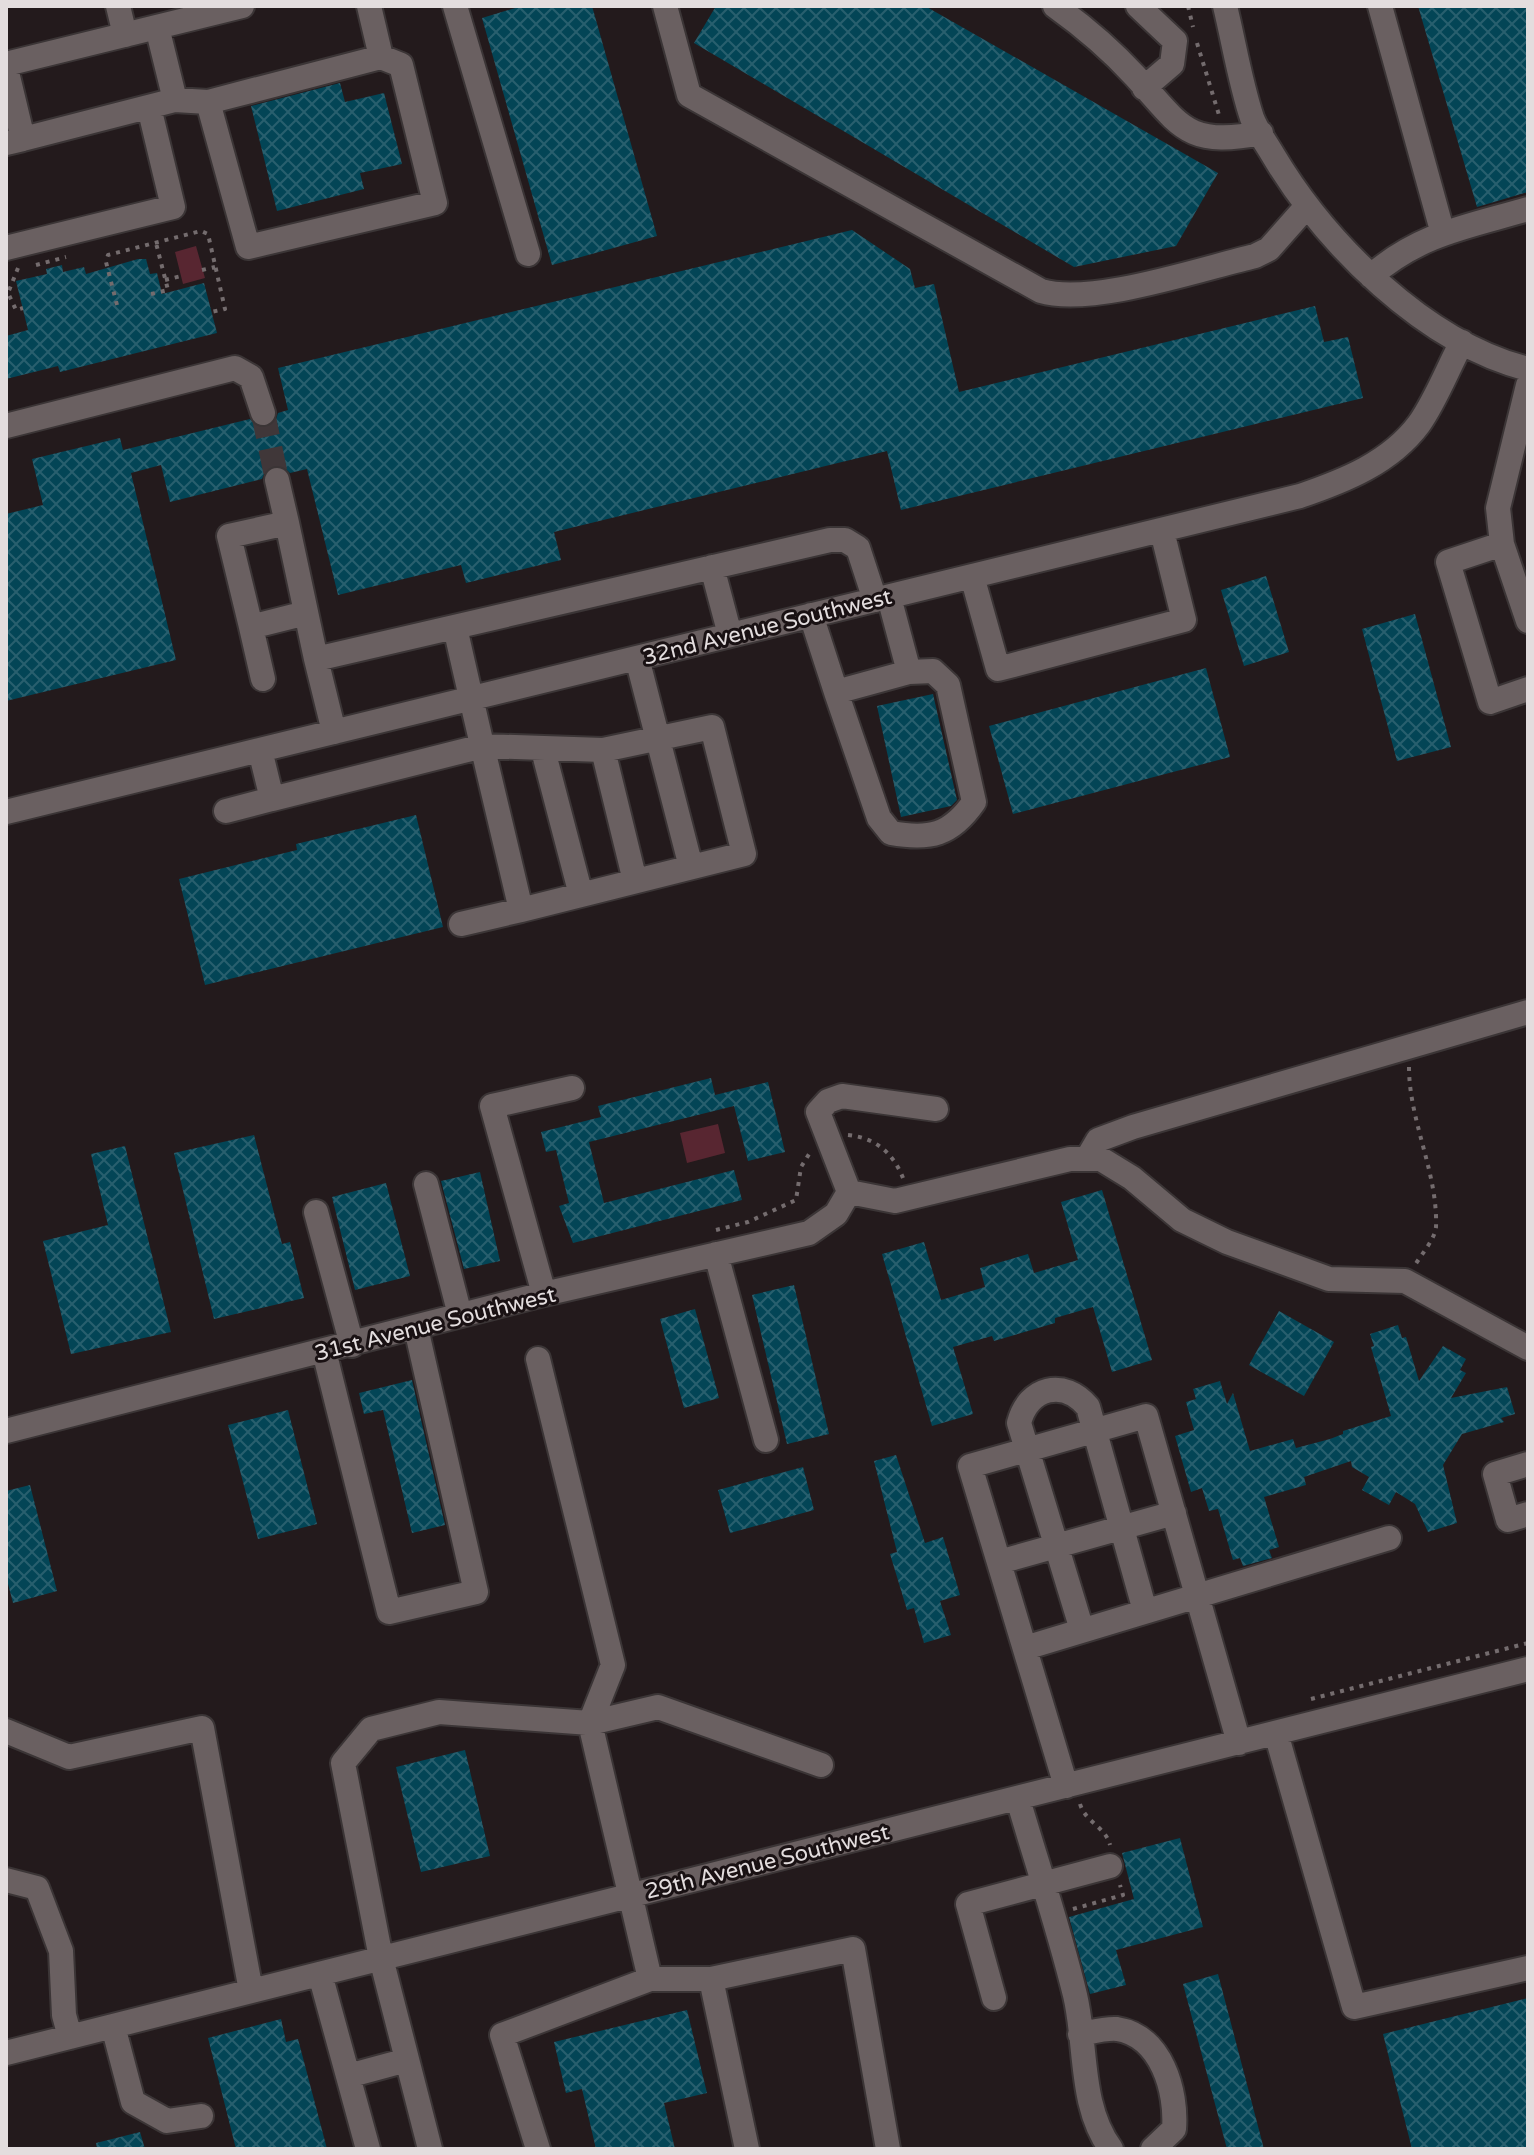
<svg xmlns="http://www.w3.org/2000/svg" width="1534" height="2155" font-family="'Varela Round',sans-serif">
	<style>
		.park { fill: #582631 }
		.building { fill: url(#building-cross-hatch) }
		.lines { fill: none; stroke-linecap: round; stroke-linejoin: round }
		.minor-tunnel { stroke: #403739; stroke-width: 24; stroke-dasharray: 24 12; stroke-linecap: butt }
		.minor-casing { stroke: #3b3536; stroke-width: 28 }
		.path { stroke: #746c6e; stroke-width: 4; stroke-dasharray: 4 6; stroke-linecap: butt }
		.minor { stroke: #6a6061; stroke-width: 24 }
		.labels { text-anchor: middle; stroke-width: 6; stroke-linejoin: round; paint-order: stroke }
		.street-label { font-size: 22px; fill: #e3ddde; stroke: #191113 }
	</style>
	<defs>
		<pattern id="building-cross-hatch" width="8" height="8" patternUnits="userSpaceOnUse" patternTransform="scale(2)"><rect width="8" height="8" fill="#034556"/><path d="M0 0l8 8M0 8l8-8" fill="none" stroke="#285f6e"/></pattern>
	</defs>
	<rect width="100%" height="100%" fill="#231a1c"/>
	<path class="park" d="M196,246L205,278L183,284L175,252Z
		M718,1124L725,1153L687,1163L680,1133Z"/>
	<path class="building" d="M522,6H592L657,236L552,265L482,18Z
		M716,6H925L1218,173L1176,246L1074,267L694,43Z
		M1418,6H1528V192L1477,207Z
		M340,83L345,102L384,93L402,164L360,173L364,189L277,211L251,106Z
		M852,230L910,269L915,288L934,284L959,392L1315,306L1324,342L1348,337L1363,398L901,510L887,451L554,532L561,560L466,583L461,565L338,595L307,469L290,473L282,466H273L266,470L262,479L170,502L161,465L131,473L176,660L6,701V514L43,505L32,459L120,438L123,450L250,419L259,427H267L275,422L278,413L288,410L278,368Z
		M138,259H146L150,274L157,273L162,294L204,283L217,333L60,372L58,366L6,379V336L28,330L16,281L47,274L46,269L62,265L63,272L84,267L86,274Z
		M1266,576L1289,652L1244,666L1221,590Z
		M1415,614L1451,747L1397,761L1362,629Z
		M1206,668L1230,757L1013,814L989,726Z
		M933,694L957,800L951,806L901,817L877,706Z
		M416,815L443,927L205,985L179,879L297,850L296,844Z
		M711,1078L715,1095L768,1082L785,1152L748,1161L734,1106L589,1142L604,1203L734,1170L742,1200L573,1243L559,1206L569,1203L556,1150L546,1152L541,1132L601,1117L598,1106Z
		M254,1135L282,1244L290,1242L304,1298L214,1319L174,1153Z
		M125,1146L171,1332L71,1354L43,1241L108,1225L91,1154Z
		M480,1172L500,1261L464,1269L441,1181Z
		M386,1183L410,1276L355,1290L332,1197Z
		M1102,1190L1152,1360L1112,1372L1093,1307L1055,1318V1323L994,1341L992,1336L953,1347L973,1414L932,1426L882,1254L924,1242L941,1300L985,1287L980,1268L1028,1254L1034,1273L1078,1260L1061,1202Z
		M794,1285L829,1434L787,1444L752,1295Z
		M695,1309L719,1398L684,1408L660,1319Z
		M1279,1311L1334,1342L1304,1396L1249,1365Z
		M1398,1325L1402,1338L1406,1337L1419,1381L1443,1346L1466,1359L1460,1370L1466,1373L1451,1398L1507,1387L1515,1414L1501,1418L1504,1422L1462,1434L1443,1465L1457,1523L1428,1532L1415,1504L1396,1492L1389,1505L1362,1490L1369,1477L1352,1467L1351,1461L1304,1477L1306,1485L1264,1497L1279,1547L1269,1550L1272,1558L1243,1566L1240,1558L1233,1560L1218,1509L1209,1511L1202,1488L1191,1492L1175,1436L1194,1430L1186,1402L1196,1399L1193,1389L1220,1381L1227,1404L1233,1393L1250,1451L1293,1439L1296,1448L1330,1439L1343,1434V1431L1391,1416L1371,1347L1374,1346L1370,1334Z
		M412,1380L445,1525L412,1533L383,1410L364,1414L359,1393Z
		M288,1410L317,1524L258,1539L228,1425Z
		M896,1455L925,1543L943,1537L960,1595L940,1601L951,1635L924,1643L914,1608L907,1610L890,1554L897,1552L874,1461Z
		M803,1467L814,1510L730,1533L718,1490Z
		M30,1485L57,1591L13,1603L6,1576V1491Z
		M465,1750L490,1856L421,1872L396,1767Z
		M1180,1838L1203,1927L1116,1950L1126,1985L1090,1994L1069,1917L1134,1899L1122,1853Z
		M1218,1974L1264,2149H1227L1183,1984Z
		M1528,1998V2149H1412L1383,2034Z
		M687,2010L707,2093L664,2103L675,2149H596L582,2089L566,2093L554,2042Z
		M281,2019L286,2042L298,2039L327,2149H236L208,2038Z
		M140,2132L145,2149H97L96,2143Z"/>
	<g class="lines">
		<path class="minor-tunnel" d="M263,413L277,480"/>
		<g class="minor-casing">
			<path id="minor" d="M118,6L125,35
				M369,6L381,57
				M455,6L528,254
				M665,6L689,95L1041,291C1092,306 1200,269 1255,256L1269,249L1307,206
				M1055,6C1083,26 1111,50 1135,76C1180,125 1186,148 1261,133
				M1138,6L1175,41L1172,64L1144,88
				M1225,6C1234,43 1240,82 1252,118C1257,131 1266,143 1273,155C1326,244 1425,343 1528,369
				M1380,6L1443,234
				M157,27L175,100
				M6,64L242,6
				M6,68L23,139L6,143
				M23,139L175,100L208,102L248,247L435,203L401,65L381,57L208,102
				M6,248L173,207L149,107
				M1371,276C1421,233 1467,227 1528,209
				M1528,385L1498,508L1502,544L1528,621
				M6,426L235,368L251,377L263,413
				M277,480L287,523
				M1502,544L1448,562L1490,702L1528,689
				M712,567L730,635
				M972,576L998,669L1184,620L1162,531
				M306,613L251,627L229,536L287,523L316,659
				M811,615L836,692L909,672L889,597
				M251,627L263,679
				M637,658L691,867
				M836,692L879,818L891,833C930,840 951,835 974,802L948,685L933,671L909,672
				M334,732L316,659L830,540H845L858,548L875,600
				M260,750L272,799L483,746L603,750L712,727L744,854L521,910C499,816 476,722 455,627
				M543,750L581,895
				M603,750L635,881
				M226,811L272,799
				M6,812L1300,496C1344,481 1390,463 1419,424C1436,400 1448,368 1462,342
				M461,924L521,910
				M1088,1157L1098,1140L1133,1127L1528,1012
				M426,1184L460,1315
				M849,1192L895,1201L1070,1159H1101L1132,1178L1182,1220L1227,1242L1329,1279L1405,1281L1528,1348
				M849,1192L818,1112L828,1101L842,1096L936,1109
				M316,1212L352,1345
				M716,1254L766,1440
				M544,1294L492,1106L572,1088
				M324,1351L389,1612L476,1592L416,1328
				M538,1359L613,1665L590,1723L650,1979
				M6,1431L544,1294L809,1233L836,1214L849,1192
				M1528,1464L1495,1474L1508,1520L1528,1514
				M999,1562L1174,1513
				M1082,1630L1019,1423C1028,1387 1064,1378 1088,1407L1145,1611
				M1025,1648L1389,1538
				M6,1731L69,1757L202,1728L251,1991
				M1276,1733L1354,2007L1528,1968
				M1066,1786L970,1466L1146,1416L1239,1743
				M1018,1799C1037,1864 1059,1929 1075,1995C1087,2045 1079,2106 1111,2149
				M6,1880L37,1888L61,1951L64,2015L70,2037
				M320,1974L368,2149
				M711,1979L853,1949L888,2149
				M994,1998L968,1904L1110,1866
				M113,2026L133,2102L167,2121L201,2116
				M1080,2034C1091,2032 1106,2028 1117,2029C1162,2036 1177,2092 1174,2129L1153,2149
				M6,2053L1528,1669
				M348,2076L407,2060
				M430,2149L381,1958L343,1763L371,1729L439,1712L590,1723L658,1707L821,1765
				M538,2149L502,2035L650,1979H711L747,2149"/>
		</g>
		<path class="path" d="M1188,6L1193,27
			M1197,43L1219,115
			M36,265L66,257
			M18,268L8,293L16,310L23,308
			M202,270L215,267
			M165,280L181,276
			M151,294L168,290L156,243
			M117,305L106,262L108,255L201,231L208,234L225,309L211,312
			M1409,1067C1409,1121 1438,1173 1436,1227C1435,1239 1421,1255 1415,1265
			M848,1135C876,1138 893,1153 903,1178
			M716,1230L748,1222L796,1200L801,1167L811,1151
			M1311,1699L1528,1643
			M1080,1804C1086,1823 1105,1826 1110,1845
			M1073,1909L1123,1895L1120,1885"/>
		<use href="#minor" class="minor"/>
	</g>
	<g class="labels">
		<g class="street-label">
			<text transform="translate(767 626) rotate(-14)" y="8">32nd Avenue Southwest</text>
			<text transform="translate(435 1323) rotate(-14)" y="8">31st Avenue Southwest</text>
			<text transform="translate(767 1861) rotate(-14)" y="8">29th Avenue Southwest</text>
		</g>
	</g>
	<rect width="1534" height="2155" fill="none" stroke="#e3ddde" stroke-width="16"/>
</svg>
